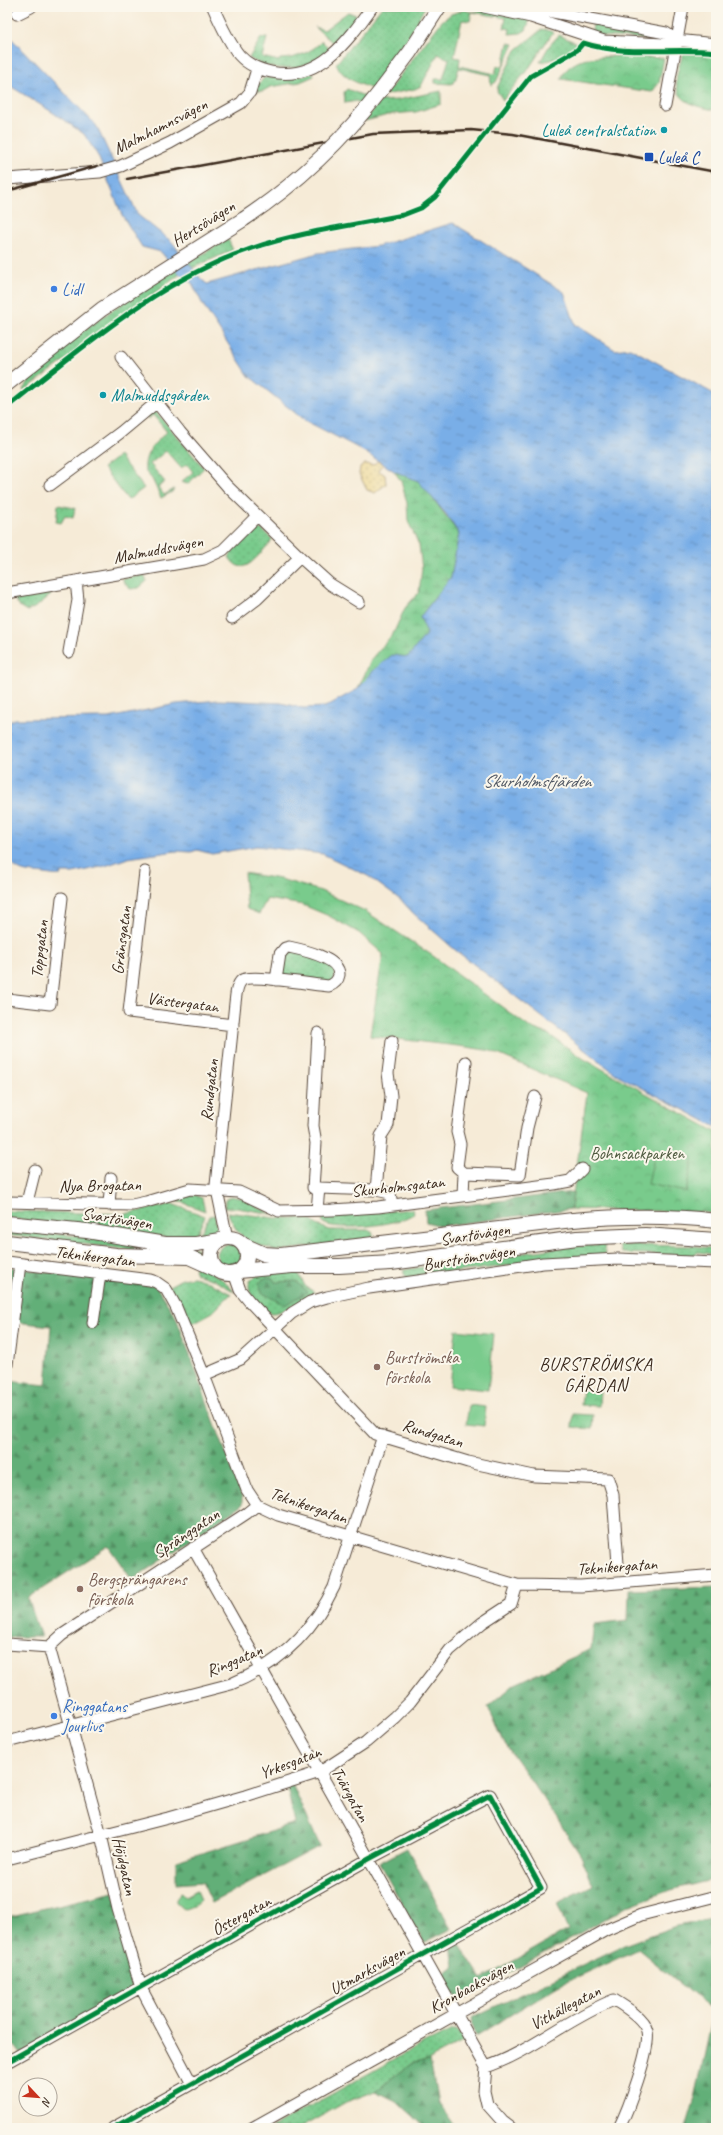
<svg xmlns="http://www.w3.org/2000/svg" width="723" height="2135" font-family="Caveat,sans-serif">
	<style>
		.grass { fill: url(#grass-dots); stroke: #5a7a55 }
		.forest { fill: url(#forest-firs); stroke: #4e6c4b }
		.wetland { fill: url(#wetland-marsh); stroke: #5a7a55 }
		.sand { fill: url(#sand-dots); stroke: #94825e }
		.park { fill: url(#park-crowns); stroke: #5a7a55 }
		.pitch { fill: #79cb8c; stroke: #5a7a55 }
		.water { fill: url(#water-ripples); stroke: #5a6c82 }
		.lines { fill: none; stroke-linecap: round; stroke-linejoin: round }
		.minor-casing { stroke: #57473a; stroke-width: 13 }
		.major-casing { stroke: #57473a; stroke-width: 16 }
		.minor { stroke: #fff; stroke-width: 11 }
		.major { stroke: #fff; stroke-width: 14 }
		.rail { stroke: #3b2a1e; stroke-width: 2.5 }
		.major-bridge-casing { stroke: #57473a; stroke-width: 16; stroke-linecap: butt }
		.major-bridge { stroke: #fff; stroke-width: 14 }
		.cycleway-casing { stroke: #fbf7ec; stroke-width: 8 }
		.cycleway { stroke: #00873e; stroke-width: 5 }
		.culture-dot { fill: #0f9aa8; stroke: #fbf7ec; stroke-width: 1.5 }
		.transit-dot { fill: #1a4fb4; stroke: #fbf7ec; stroke-width: 1.5 }
		.shop-dot { fill: #3f7fe0; stroke: #fbf7ec; stroke-width: 1.5 }
		.education-dot { fill: #8d6e63; stroke: #fbf7ec; stroke-width: 1.5 }
		.labels { text-anchor: middle; stroke-width: 4; stroke-linejoin: round; paint-order: stroke }
		.street-label { font-size: 17px; fill: #3b2a1e; stroke: #fbf7ec }
		.culture-label { font-size: 17px; fill: #0d838f; stroke: #fbf7ec; text-anchor: end }
		.transit-label { font-size: 17px; fill: #164399; stroke: #fbf7ec; text-anchor: start }
		.shop-label { font-size: 17px; fill: #366cbe; stroke: #fbf7ec; text-anchor: start }
		.park-label { font-size: 17px; fill: #4e5a3f; stroke: #fbf7ec }
		.education-label { font-size: 17px; fill: #785e54; stroke: #fbf7ec; text-anchor: start }
		.water-label { font-size: 18px; font-style: italic; fill: #515864; stroke: #fbf7ec }
		.neighbourhood-label { font-size: 18px; letter-spacing: 1px; fill: #3b2a1e; stroke: #fbf7ec }
	</style>
	<defs>
		<pattern id="grass-dots" width="8" height="8" patternUnits="userSpaceOnUse"><rect width="8" height="8" fill="#79cb8c"/><path d="M2 2h.1M6 6h.1" fill="none" stroke="#6aae78" stroke-width="1.8" stroke-linecap="round"/></pattern>
		<pattern id="forest-firs" width="22" height="20" patternUnits="userSpaceOnUse"><rect width="22" height="20" fill="#62af78"/><path d="M5 1l3.5 6h-7zM16 11l3.5 6h-7z" fill="#528f62"/></pattern>
		<pattern id="wetland-marsh" width="20" height="14" patternUnits="userSpaceOnUse"><rect width="20" height="14" fill="#79cb8c"/><path d="M1 5h8M5 5V1M11 12h8M15 12V8" fill="none" stroke="#6aae78"/></pattern>
		<pattern id="sand-dots" width="8" height="8" patternUnits="userSpaceOnUse"><rect width="8" height="8" fill="#eeda9e"/><path d="M2 2h.1M6 6h.1" fill="none" stroke="#cdbb88" stroke-width="1.8" stroke-linecap="round"/></pattern>
		<pattern id="park-crowns" width="20" height="18" patternUnits="userSpaceOnUse"><rect width="20" height="18" fill="#79cb8c"/><path d="M2 6a3 3 0 1 1 6 0M12 15a3 3 0 1 1 6 0" fill="none" stroke="#6aae78"/></pattern>
		<pattern id="water-ripples" width="26" height="14" patternUnits="userSpaceOnUse"><rect width="26" height="14" fill="#79aee7"/><path d="M2 4q2-2 4 0t4 0M15 11q2-2 4 0t4 0" fill="none" stroke="#648ebb"/></pattern>
	</defs>
	<rect width="100%" height="100%" fill="#fbf7ec"/>
	<filter id="ink" filterUnits="userSpaceOnUse"><feTurbulence type="fractalNoise" baseFrequency=".025" numOctaves="2"/><feDisplacementMap in="SourceGraphic" scale="8" xChannelSelector="R" yChannelSelector="G"/><feConvolveMatrix kernelMatrix="1 2 1 2 8 2 1 2 1" color-interpolation-filters="sRGB"/></filter>
	<filter id="wash" filterUnits="userSpaceOnUse"><feTurbulence type="fractalNoise" baseFrequency=".012" numOctaves="4" result="noise"/><feDisplacementMap in="SourceGraphic" scale="16" xChannelSelector="R" yChannelSelector="G"/><feGaussianBlur stdDeviation="0.9" result="paint"/><feColorMatrix in="noise" values="0 0 0 0 0 0 0 0 0 0 0 0 0 0 0 0 0 1.4 0 .05"/><feComposite in="paint" operator="in"/></filter>
	<g filter="url(#wash)">
		<rect width="100%" height="100%" fill="#f6ebd7"/>
		<path class="grass" d="M382,7H425L390,70L375,90C360,84 343,79 336,64Z
			M464,10L472,12L484,10L530,20L526,30L521,33L509,34L510,29L504,28L506,18L472,12L470,21L462,20L454,57L460,58L459,66L495,74L497,66H503L508,43L514,44L496,82L491,85L490,75L459,68L455,81L452,84L435,83V79H443L449,59L438,54L421,86L415,89L385,95L442,21L451,14Z
			M348,12L356,15L358,18L339,44L332,42L315,27L324,30Z
			M593,23L660,35L659,40L602,36L592,32Z
			M542,29L553,32L529,68L503,100L497,91L498,86L516,50Z
			M559,35L581,45C570,55 555,60 540,62L549,46Z
			M261,38H267L262,57L279,61L280,59C295,59 312,52 322,41L329,49C307,71 275,74 249,58Z
			M313,73L314,76L300,82L270,87L263,91H258L256,87L264,78L304,76Z
			M347,89L369,98L362,107L357,101L345,103L344,92Z
			M441,91V104L416,112L392,114L365,121L380,101L397,100Z
			M228,239L233,250L183,272L24,391L23,389L28,383V381C84,321 158,281 228,239Z
			M152,411L157,413L204,468L188,484L183,483L181,482L193,472L187,464L181,468L166,451L150,464L165,482L158,487L164,495L174,489L172,492L161,498L152,479L145,471C143,454 155,442 167,432L153,415L148,419V416Z
			M261,529L272,539L270,543C257,556 243,580 229,557C235,547 249,531 261,529Z
			M144,575L147,581L139,588L130,589L123,581V579Z
			M49,592L51,595L34,608L27,611L19,606L14,598Z
			M286,948L336,966L334,984L276,980Z
			M187,1195H195L202,1198L205,1211L176,1200Z
			M230,1196L241,1198L272,1214L237,1208H225V1200Z
			M172,1204L205,1216L197,1234L196,1241L7,1218V1211L125,1214Z
			M413,1209L414,1213C403,1225 337,1232 323,1223L322,1219L324,1217Z
			M227,1212L275,1218H308L317,1225L330,1230H369L373,1233V1238L277,1251L247,1241L237,1231Z
			M215,1215L217,1229L210,1236L201,1240L200,1234L209,1216Z
			M7,1229L197,1248V1255L159,1253L7,1235Z
			M217 1256a12 12 0 1 1 24 0a12 12 0 1 1-24 0Z
			M604,1244L605,1254L406,1278L403,1270L558,1248Z
			M619,1245L695,1246L716,1249V1255L699,1252L691,1256L622,1253Z
			M197,1265L221,1278L235,1292L214,1280L196,1274L194,1269Z
			M298,1272L305,1286L314,1292C305,1298 283,1313 273,1313C261,1313 240,1286 253,1278C265,1270 284,1272 298,1272Z
			M194,1277L209,1282L231,1294L213,1312L191,1324L169,1286L182,1279Z
			M452,2030H457L465,2041L430,2059L411,2064L376,2091L346,2102L300,2128H271L407,2052Z"/>
		<path class="forest" d="M573,1192L571,1209L442,1226L426,1222L425,1210Z
			M7,1267L156,1286L176,1317L242,1497V1505L132,1580L108,1546L28,1598L41,1637H7V1381L46,1385L51,1326L7,1321Z
			M266,1277L273,1278L275,1282L296,1281L308,1292L285,1305L262,1293L259,1283Z
			M716,1587V1879L670,1890L628,1906L465,1998C452,2001 447,1985 441,1976L454,1966L451,1946L458,1942L482,1979L568,1930L557,1903L593,1885L581,1856L546,1802L503,1741L488,1707L515,1684L591,1649L594,1624L628,1620L629,1590Z
			M291,1782L320,1846L212,1903L202,1882L176,1884V1861L295,1824L286,1784Z
			M407,1848L451,1929L424,1943L379,1863Z
			M114,1892L141,1987L20,2054L7,2037V1917Z
			M716,1918V2128H686L695,2098L714,2011L638,1949L558,1986L476,2036C472,2029 470,2025 473,2017L624,1945L673,1927Z
			M430,2059L438,2103L456,2128H426L398,2102L376,2091L411,2064Z"/>
		<path class="wetland" d="M394,471L418,481L426,489L459,534L451,577L420,617L428,633L408,657L358,689L372,658L393,634L405,608L419,592L422,569L419,545L408,521L407,503L401,481Z"/>
		<path class="sand" d="M378,461L383,464L378,470L385,475L386,484L375,493L367,490L359,474L360,468L365,464L373,465Z"/>
		<path class="park" d="M684,53L716,55V110C677,105 668,90 684,53Z
			M620,56L664,58L659,83L652,92L561,79C570,56 598,57 620,56Z
			M58,505L75,508L73,518L65,516L61,523L56,522Z
			M244,873L280,879L321,891L365,911L433,956L529,1027L548,1034L584,1059L716,1132V1214L702,1212L571,1209L587,1093L491,1051L467,1047L370,1036L383,954L359,933L329,916L303,905L267,899L259,914L247,909Z
			M583,1389L600,1391L599,1406L581,1405Z
			M573,1414L593,1415L592,1429L572,1427Z
			M197,1890L201,1900L193,1907L185,1910L176,1902V1899L181,1893L186,1896Z"/>
		<path class="pitch" d="M119,456L144,488L128,500L103,468Z
			M656,1149L693,1157L686,1192L648,1184Z
			M456,1330L494,1334L488,1390L450,1386Z
			M469,1405L486,1407L484,1426L466,1424Z"/>
		<path class="water" d="M7,34L96,125L138,215L172,242L201,279L207,284L318,253L378,246L453,223L564,292L575,324L615,350L630,348L716,395V1127L616,1074L454,949L412,912L402,901L368,876L323,854L257,846L212,854L197,850L191,852L176,851L128,858L105,866L73,873H61V875C54,876 51,875 45,874C26,872 20,874 7,859V723L15,719L109,718L176,704L219,700L281,703L303,708L325,707L358,689L374,670L392,655L408,657L427,633L420,617L451,577L459,534L446,514L418,481L394,471L360,449L304,420L249,376L203,305L192,283L179,274L161,252L142,247L122,215L98,156L84,134L52,112L7,84Z"/>
	</g>
	<g filter="url(#ink)">
		<g class="lines">
			<g class="minor-casing">
				<path id="minor" d="M213,7C220,23 228,41 239,55C248,65 258,69 271,72C319,82 348,41 372,7
					M484,7L531,17L604,41L664,44L676,40L716,44
					M526,7L666,33L676,40
					M17,14L31,7
					M665,106L683,7
					M7,179L100,172L121,166L170,143L241,103L250,92L257,69
					M121,357L180,432L227,486L300,557L257,599L232,618
					M50,485L121,432L157,402
					M300,557L330,584L359,602
					M7,593L204,559L223,550L257,516
					M69,652L78,600L76,581
					M145,872L129,1012L233,1025
					M7,999L50,1004L62,898
					M318,1033L313,1126L316,1143L313,1188H319
					M464,1173L520,1175L527,1128L535,1097
					M463,1195L464,1173L457,1167L460,1144L457,1132L466,1062
					M7,1202L132,1205L146,1202L190,1189L239,1192L279,1211L332,1210L378,1207L554,1184L570,1181L582,1169
					M27,1202L35,1170
					M109,1205L111,1178
					M392,1205L390,1193L376,1190L381,1136L388,1125L391,1096L388,1073L392,1041
					M317,1210L319,1188L376,1190
					M227,1238L216,1185L235,1003C236,996 236,985 242,980C251,974 315,985 329,986C334,984 338,981 339,975C340,958 303,950 289,947L285,948L280,954L276,980
					M7,1262L150,1280L156,1282L166,1289L176,1307L204,1375L247,1490L257,1505L278,1515L517,1585L581,1586L716,1575
					M234,1273L240,1290L249,1301L375,1434L468,1462L534,1476L608,1479L613,1495L618,1564
					M93,1323L100,1274
					M7,1365L20,1264
					M204,1375L241,1359L292,1313L310,1302L327,1297L369,1288L543,1263L618,1259L716,1263
					M193,1548L414,1939L486,2067L484,2091L487,2104L503,2122L511,2128
					M7,1644L49,1647L62,1635L247,1513L257,1505
					M49,1647L101,1835L118,1909L141,1988L192,2084
					M7,1742L231,1684C278,1665 312,1633 334,1587L383,1436
					M7,1859L168,1818L245,1796L320,1772L366,1742L395,1717L410,1702L450,1650L482,1623L511,1604L517,1585
					M7,2062L369,1859L490,1795L541,1888L113,2128
					M486,2067C531,2052 570,2017 614,2000C624,2006 644,2018 647,2031C651,2049 628,2110 619,2128
					M252,2128L606,1930L641,1915L716,1896"/>
			</g>
			<g class="major-casing">
				<path id="major" d="M382,89L410,52L439,7
					M7,384L102,309L244,219
					M7,1223L87,1231L165,1244H196L221,1240
					M211 1256a18 18 0 1 1 36 0a18 18 0 1 1-36 0Z
					M7,1242L116,1255L189,1257L218,1270
					M244,1245L264,1254L281,1255L573,1220C621,1216 668,1215 716,1221
					M239,1271L292,1266H339L391,1263L577,1238L645,1235L716,1240"/>
			</g>
			<use href="#minor" class="minor"/>
			<use href="#major" class="major"/>
			<path class="rail" d="M127,179L373,134L471,130L513,134L716,172
				M7,191L97,166"/>
			<g class="major-bridge-casing">
				<path id="major-bridge" d="M244,219C298,183 343,140 382,89"/>
			</g>
			<use href="#major-bridge" class="major-bridge"/>
			<g class="cycleway-casing">
				<path id="cycleway" d="M7,407C83,347 160,279 253,248C301,232 354,225 403,215L421,208L435,197L531,76L577,50L583,43C626,57 672,47 716,52
					M7,2062L369,1859L490,1795L541,1888L113,2128"/>
			</g>
			<use href="#cycleway" class="cycleway"/>
		</g>
	</g>
	<g class="culture-dot">
		<circle cx="664" cy="130" r="4"/>
		<circle cx="103" cy="395" r="4"/>
	</g>
	<rect class="transit-dot" x="644" y="152" width="10" height="10" rx="2"/>
	<g class="shop-dot">
		<circle cx="54" cy="289" r="4"/>
		<circle cx="54" cy="1716" r="4"/>
	</g>
	<g class="education-dot">
		<circle cx="377" cy="1367" r="4"/>
		<circle cx="80" cy="1589" r="4"/>
	</g>
	<g class="labels">
		<g class="street-label">
			<text transform="translate(160 126) rotate(-27)" y="6">Malmhamnsvägen</text>
			<text transform="translate(203 223) rotate(-32)" y="6">Hertsövägen</text>
			<text transform="translate(158 549) rotate(-11)" y="6">Malmuddsvägen</text>
			<text transform="translate(121 940) rotate(-83)" y="6">Gränsgatan</text>
			<text transform="translate(39 949) rotate(-84)" y="6">Toppgatan</text>
			<text transform="translate(183 1002) rotate(7)" y="6">Västergatan</text>
			<text transform="translate(209 1090) rotate(-84)" y="6">Rundgatan</text>
			<text transform="translate(100 1185) rotate(-1)" y="6">Nya Brogatan</text>
			<text transform="translate(398 1186) rotate(-6)" y="6">Skurholmsgatan</text>
			<text transform="translate(117 1218) rotate(9)" y="6">Svartövägen</text>
			<text transform="translate(475 1234) rotate(-9)" y="6">Svartövägen</text>
			<text transform="translate(95 1256) rotate(7)" y="6">Teknikergatan</text>
			<text transform="translate(469 1257) rotate(-9)" y="6">Burströmsvägen</text>
			<text transform="translate(433 1433) rotate(17)" y="6">Rundgatan</text>
			<text transform="translate(309 1505) rotate(19)" y="6">Teknikergatan</text>
			<text transform="translate(186 1533) rotate(-34)" y="6">Spränggatan</text>
			<text transform="translate(617 1566) rotate(-4)" y="6">Teknikergatan</text>
			<text transform="translate(234 1660) rotate(-23)" y="6">Ringgatan</text>
			<text transform="translate(290 1762) rotate(-21)" y="6">Yrkesgatan</text>
			<text transform="translate(351 1794) rotate(61)" y="6">Tvärgatan</text>
			<text transform="translate(125 1866) rotate(77)" y="6">Höjdgatan</text>
			<text transform="translate(241 1915) rotate(-29)" y="6">Östergatan</text>
			<text transform="translate(367 1970) rotate(-29)" y="6">Utmarksvägen</text>
			<text transform="translate(471 1986) rotate(-29)" y="6">Kronbacksvägen</text>
			<text transform="translate(565 2007) rotate(-28)" y="6">Vithällegatan</text>
		</g>
		<g class="culture-label">
			<text x="656" y="136">Luleå centralstation</text>
			<text x="111" y="401" text-anchor="start">Malmuddsgården</text>
		</g>
		<g class="transit-label">
			<text x="658" y="163">Luleå C</text>
		</g>
		<g class="shop-label">
			<text x="62" y="295">Lidl</text>
			<text x="62" y="1712">Ringgatans<tspan x="62" dy="20">Jourlivs</tspan></text>
		</g>
		<g class="park-label">
			<text x="637" y="1159">Bohnsackparken</text>
		</g>
		<g class="education-label">
			<text x="385" y="1363">Burströmska<tspan x="385" dy="20">förskola</tspan></text>
			<text x="88" y="1585">Bergsprängarens<tspan x="88" dy="20">förskola</tspan></text>
		</g>
		<g class="water-label">
			<text x="537" y="787">Skurholmsfjärden</text>
		</g>
		<g class="neighbourhood-label">
			<text x="596" y="1370">BURSTRÖMSKA<tspan x="596" dy="21">GÄRDAN</tspan></text>
		</g>
	</g>
	<rect width="723" height="2135" fill="none" stroke="#fbf7ec" stroke-width="24"/>
	<g transform="translate(38 2097) rotate(116)"><circle r="19" fill="#fbf7ec" stroke="#aea59a"/>
	<path d="M0-3L7 15L0 10L-7 15Z" fill="#c8321e"/>
	<text y="-6" font-size="11" font-weight="bold" text-anchor="middle" fill="#3b2a1e">N</text>
	</g>
</svg>
